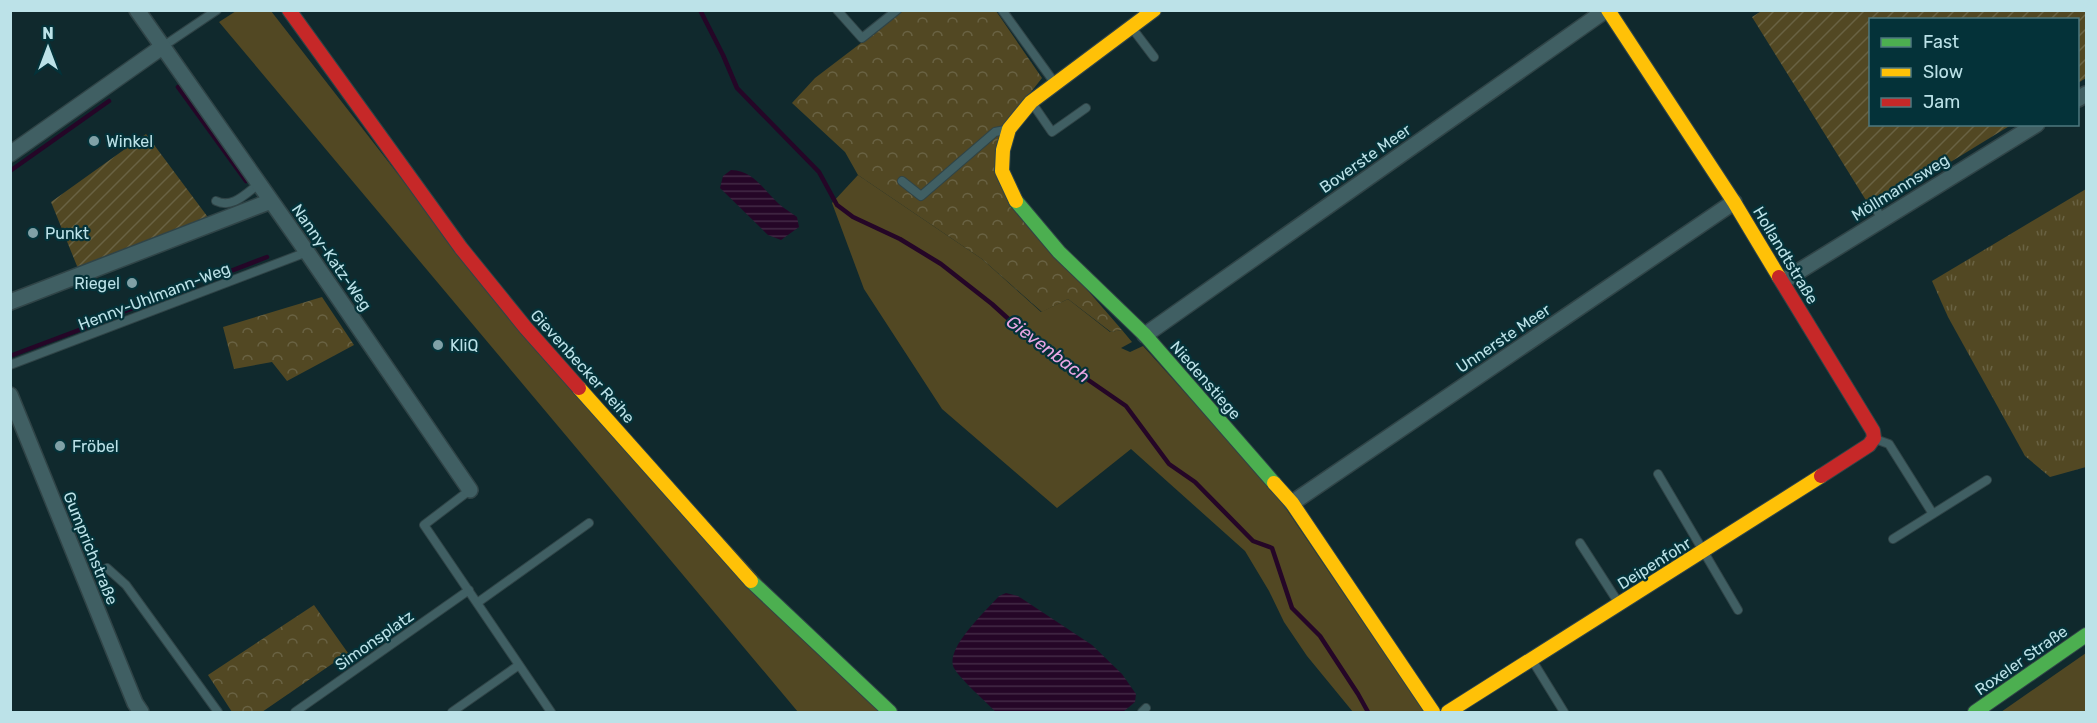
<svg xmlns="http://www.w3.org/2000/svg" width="2097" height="723" font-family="Rubik,sans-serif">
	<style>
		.grass { fill: #524823 }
		.forest { fill: url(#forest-crowns) }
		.park { fill: url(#park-tufts) }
		.garden { fill: url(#garden-furrows) }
		.water { fill: url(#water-rules) }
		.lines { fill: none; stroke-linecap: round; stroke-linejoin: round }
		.stream { stroke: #250627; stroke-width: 4.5 }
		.lane-casing { stroke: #304447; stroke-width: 10 }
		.street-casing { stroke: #304447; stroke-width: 18 }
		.fast-casing { stroke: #304447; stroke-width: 16 }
		.slow-casing { stroke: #304447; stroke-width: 16 }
		.jam-casing { stroke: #304447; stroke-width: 16 }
		.lane { stroke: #405f63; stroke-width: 8 }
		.street { stroke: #405f63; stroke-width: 15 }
		.fast { stroke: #4caf50; stroke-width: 14 }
		.slow { stroke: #ffc107; stroke-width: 14 }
		.jam { stroke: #c62828; stroke-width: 14 }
		.poi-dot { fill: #80a1a7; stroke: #043239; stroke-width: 2 }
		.labels { text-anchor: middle; stroke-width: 4.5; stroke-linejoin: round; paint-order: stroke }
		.poi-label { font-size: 16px; fill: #bce2e8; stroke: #043239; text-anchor: start }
		.street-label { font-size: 16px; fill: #bce2e8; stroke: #043239 }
		.water-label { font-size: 18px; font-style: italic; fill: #e9a6e4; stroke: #043239 }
	</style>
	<defs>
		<pattern id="forest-crowns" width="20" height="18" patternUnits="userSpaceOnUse" patternTransform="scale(1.5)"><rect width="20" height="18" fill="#524823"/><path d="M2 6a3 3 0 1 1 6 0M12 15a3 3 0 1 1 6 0" fill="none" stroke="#696243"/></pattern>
		<pattern id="park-tufts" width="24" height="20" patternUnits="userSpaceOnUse" patternTransform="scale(1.5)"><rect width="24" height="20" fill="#524823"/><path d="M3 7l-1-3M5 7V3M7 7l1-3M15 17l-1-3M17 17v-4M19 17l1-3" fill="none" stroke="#696243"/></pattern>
		<pattern id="garden-furrows" width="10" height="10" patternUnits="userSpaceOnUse" patternTransform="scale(1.5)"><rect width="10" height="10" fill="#524823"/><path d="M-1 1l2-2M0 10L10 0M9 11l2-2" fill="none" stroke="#696243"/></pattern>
		<pattern id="water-rules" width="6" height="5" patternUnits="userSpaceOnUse" patternTransform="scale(1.5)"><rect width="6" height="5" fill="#250627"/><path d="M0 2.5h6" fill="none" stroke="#432a46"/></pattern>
	</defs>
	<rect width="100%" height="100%" fill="#10292d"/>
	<path class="grass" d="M236,11H271L436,223L882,712H798L219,22Z
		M858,175L982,259L1041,312L1068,299L1110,332L1122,330L1132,342L1121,348L1130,352L1143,346L1274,491L1424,712H1353L1307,656L1284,622L1269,591L1245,551L1131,449L1057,508L942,409L864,289L832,203Z
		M2086,653V712H2001Z"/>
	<path class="forest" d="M903,11H996L1042,78L1005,125L998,172L1083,285L1122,330L1111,332L1068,299L1042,312L982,259L858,175L845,152L792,103L815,78Z
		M322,297L354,345L287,381L272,362L234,369L223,327Z
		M314,605L348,653L262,712H232L208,675Z"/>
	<path class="park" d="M2086,189V467L2050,477L2025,456L1948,317L1932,281Z"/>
	<path class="garden" d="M1763,10L2086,11V78L2078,83V20H1870V124L2011,125L1872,210L1752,17Z
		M146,134L210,220L79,271L51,202Z"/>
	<path class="water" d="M731,170C752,171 760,185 774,199C780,206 789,211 797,217L799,227L781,240L768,235L720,188L723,176Z
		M1006,593L1018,596L1092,645L1122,674L1136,694L1135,702L1123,712H996C987,703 959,678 954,668C944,649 986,611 999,596Z"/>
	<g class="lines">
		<path class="stream" d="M700,10L723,55L737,88L819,172L837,205L853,217L900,239L941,264L992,304L1036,344L1126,406L1169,464L1195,482L1253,541L1272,548L1292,608L1320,636L1358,694L1368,712
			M178,87L246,181
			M10,171L109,101
			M210,279L267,257
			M115,315L194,285
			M10,356L87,327"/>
		<g class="lane-casing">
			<path id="lane" d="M837,10L862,38L897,10
				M1002,10L1054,82
				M1132,28L1154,57
				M162,47L217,10
				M1032,103L1052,132L1086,108
				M902,181L921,196L995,132L1005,130
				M216,201C233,209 246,193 259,184
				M1874,205L1882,220
				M10,365L307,252
				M1875,439L1889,444L1933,514
				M1658,474L1738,610
				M470,490L424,525L551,712
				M1893,539L1987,480
				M1580,543L1618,602
				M107,568L126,585L218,712
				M477,603L589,523
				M1532,660L1564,712
				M295,712L469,590
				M452,712L519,665
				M1142,712L1146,708"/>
		</g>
		<g class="street-casing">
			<path id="street" d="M137,10L307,252L470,490
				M2078,99L2086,94
				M10,154L162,47
				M1783,281L2037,124
				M10,302L271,201
				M1145,335L1606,10
				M10,395L135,703L141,712
				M1292,503L1734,202"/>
		</g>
		<g class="fast-casing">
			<path id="fast" d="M1016,201L1059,252L1145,335L1274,483
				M751,581L890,712
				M1975,712L2086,635"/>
		</g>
		<g class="slow-casing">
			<path id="slow" d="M1608,10L1734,202L1779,277
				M1016,201L1002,171L1003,150L1009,129L1031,102L1154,10
				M579,388L751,581
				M1274,483L1292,503L1433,712
				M1448,712L1821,476"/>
		</g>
		<g class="jam-casing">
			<path id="jam" d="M289,10L461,248L525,327L579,388
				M1779,277L1873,431L1874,438L1869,445L1821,476"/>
		</g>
		<use href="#lane" class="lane"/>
		<use href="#street" class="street"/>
		<use href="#fast" class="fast"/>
		<use href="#slow" class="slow"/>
		<use href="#jam" class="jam"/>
	</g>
	<g class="poi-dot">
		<circle cx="94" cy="141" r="6"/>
		<circle cx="33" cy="233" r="6"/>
		<circle cx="132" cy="283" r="6"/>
		<circle cx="438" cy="345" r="6"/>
		<circle cx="60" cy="446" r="6"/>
	</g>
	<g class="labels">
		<g class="poi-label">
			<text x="106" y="147">Winkel</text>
			<text x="45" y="239">Punkt</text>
			<text x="120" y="289" text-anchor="end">Riegel</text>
			<text x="450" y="351">KliQ</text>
			<text x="72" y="452">Fröbel</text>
		</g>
		<g class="street-label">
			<text transform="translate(1365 158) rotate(-35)" y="6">Boverste Meer</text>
			<text transform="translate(1900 187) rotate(-32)" y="6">Möllmannsweg</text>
			<text transform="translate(1786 255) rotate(59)" y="6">Hollandtstraße</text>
			<text transform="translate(332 257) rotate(55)" y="6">Nanny-Katz-Weg</text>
			<text transform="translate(154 296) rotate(-21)" y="6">Henny-Uhlmann-Weg</text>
			<text transform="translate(1503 338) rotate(-34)" y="6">Unnerste Meer</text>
			<text transform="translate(583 366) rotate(48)" y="6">Gievenbecker Reihe</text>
			<text transform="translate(1206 380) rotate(49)" y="6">Niedenstiege</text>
			<text transform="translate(91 548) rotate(68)" y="6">Gumprichstraße</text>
			<text transform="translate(1654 563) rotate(-32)" y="6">Deipenfohr</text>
			<text transform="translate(374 640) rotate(-35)" y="6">Simonsplatz</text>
			<text transform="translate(2021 660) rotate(-35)" y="6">Roxeler Straße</text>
		</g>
		<g class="water-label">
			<text transform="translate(1048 349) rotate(37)" y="6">Gievenbach</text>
		</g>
	</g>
	<rect width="2097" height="723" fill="none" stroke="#bce2e8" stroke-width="24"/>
	<rect x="1869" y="18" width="210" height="108" fill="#043239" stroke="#4e787f" stroke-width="1.5"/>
	<rect x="1881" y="38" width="30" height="9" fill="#4caf50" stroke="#4e787f" stroke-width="1.5"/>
	<text x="1923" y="48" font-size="18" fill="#bce2e8">Fast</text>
	<rect x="1881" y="68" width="30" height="9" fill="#ffc107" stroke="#4e787f" stroke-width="1.5"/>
	<text x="1923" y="78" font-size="18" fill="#bce2e8">Slow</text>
	<rect x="1881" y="98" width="30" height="9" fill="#c62828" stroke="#4e787f" stroke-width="1.5"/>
	<text x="1923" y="108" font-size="18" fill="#bce2e8">Jam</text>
	<g transform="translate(48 48)" stroke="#043239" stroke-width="4.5" paint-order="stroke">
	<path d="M0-4.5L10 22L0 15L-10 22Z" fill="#bce2e8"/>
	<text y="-9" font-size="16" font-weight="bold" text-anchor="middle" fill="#bce2e8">N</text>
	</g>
</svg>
